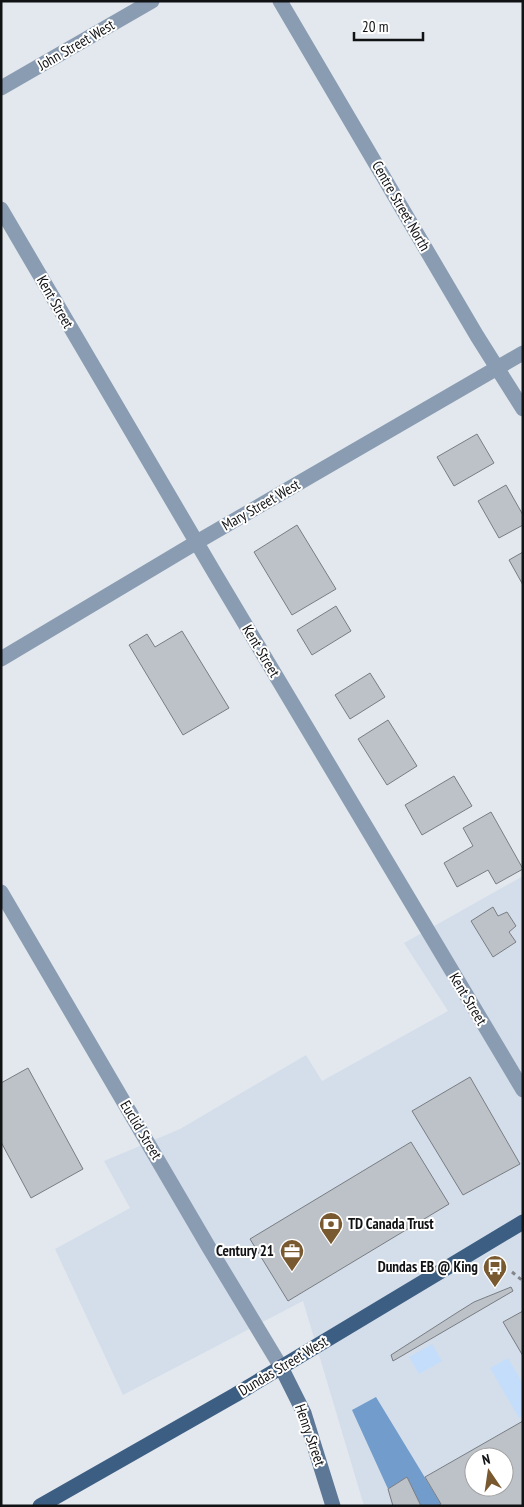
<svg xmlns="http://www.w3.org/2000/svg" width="524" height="1507" font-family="'PT Sans Narrow',sans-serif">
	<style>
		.built { fill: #d4deea; fill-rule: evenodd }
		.green { fill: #c4ddfa }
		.water { fill: #729ccc }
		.building { fill: #bdc2c8; stroke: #797d83; fill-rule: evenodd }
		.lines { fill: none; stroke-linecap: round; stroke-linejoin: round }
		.path { stroke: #83868a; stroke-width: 3; stroke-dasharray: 4 4; stroke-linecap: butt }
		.street { stroke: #8a9cb2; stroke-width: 15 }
		.secondary { stroke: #5d7897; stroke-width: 15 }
		.primary { stroke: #3d5e83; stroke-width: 15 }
		.labels { text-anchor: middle; stroke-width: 4; stroke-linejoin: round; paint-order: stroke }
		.street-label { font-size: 15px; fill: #111214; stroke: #fff }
		.poi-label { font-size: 15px; font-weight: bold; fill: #111214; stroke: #fff; text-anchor: end }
	</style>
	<rect width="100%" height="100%" fill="#e3e8ee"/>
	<path class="built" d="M523,876V1506H364L303,1301L123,1395L55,1249L130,1208L104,1161L180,1129L306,1055L322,1081L448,1011L404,943ZM474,1457H504V1487H474Z"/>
	<path class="green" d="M432,1344L442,1361L419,1374L409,1357Z
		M508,1358L523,1384V1415L519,1418L490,1368Z"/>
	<path class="water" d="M376,1397L441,1504L437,1506H421L407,1477L388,1489L352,1410Z"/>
	<path class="building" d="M477,434L494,463L454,486L437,457Z
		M506,485L523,515V525L499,538L478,501Z
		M297,525L336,589L292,615L254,552Z
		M523,552V585L509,560Z
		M336,606L351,631L312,655L297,630Z
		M182,631L229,708L183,735L129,645L147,634L155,647Z
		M370,673L385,697L350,719L335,695Z
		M388,720L417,766L387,785L358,739Z
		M454,776L472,806L422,835L405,805Z
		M491,812L523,869L496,884L488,870L457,887L444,863L473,846L463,828Z
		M493,907L498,916L507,912L516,926L509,932L516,942L493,957L471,921Z
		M28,1068L83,1169L31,1198L1,1142V1083Z
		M470,1077L520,1164L463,1195L412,1111Z
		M411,1142L449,1204L288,1301L250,1239Z
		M511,1287L513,1291L393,1361L391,1355L458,1312L474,1302Z
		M523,1311V1356L503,1322Z
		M523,1421V1506H437L441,1504L425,1477ZM474,1457H504V1487H474Z
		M407,1477L421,1506H393L388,1489Z"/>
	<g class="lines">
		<path class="path" d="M512,1272L523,1281"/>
		<path class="street" d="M280,1L477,336L523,409
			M1,88L152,1
			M1,209L214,572L523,1090
			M1,659L197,542L523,353
			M1,892L208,1246L281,1367"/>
		<path class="secondary" d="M281,1367L304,1413L333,1506"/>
		<path class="primary" d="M40,1506L235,1395L523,1222"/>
	</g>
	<defs>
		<g id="bank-pin" transform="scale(1.25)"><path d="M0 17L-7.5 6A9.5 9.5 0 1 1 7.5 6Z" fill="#79592f" stroke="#fff"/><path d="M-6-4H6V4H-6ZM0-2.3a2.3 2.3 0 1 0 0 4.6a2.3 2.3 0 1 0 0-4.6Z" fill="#fff"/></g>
		<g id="office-pin" transform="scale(1.25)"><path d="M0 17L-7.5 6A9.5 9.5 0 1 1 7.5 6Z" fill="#79592f" stroke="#fff"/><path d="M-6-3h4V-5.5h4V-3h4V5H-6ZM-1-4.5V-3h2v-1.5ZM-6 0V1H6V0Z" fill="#fff"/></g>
		<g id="bus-pin" transform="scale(1.25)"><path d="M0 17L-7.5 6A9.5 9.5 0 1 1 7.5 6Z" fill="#79592f" stroke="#fff"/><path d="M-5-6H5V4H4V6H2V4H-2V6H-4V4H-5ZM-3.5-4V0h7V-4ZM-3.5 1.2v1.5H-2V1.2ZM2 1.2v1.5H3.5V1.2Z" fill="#fff"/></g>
	</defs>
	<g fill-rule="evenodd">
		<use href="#bank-pin" x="331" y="1224"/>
		<use href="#office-pin" x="292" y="1251"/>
		<use href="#bus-pin" x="495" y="1267"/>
	</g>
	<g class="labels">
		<g class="street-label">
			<text transform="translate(76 45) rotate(-30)" y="5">John Street West</text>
			<text transform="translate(401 206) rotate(60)" y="5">Centre Street North</text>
			<text transform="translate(55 302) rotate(60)" y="5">Kent Street</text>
			<text transform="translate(261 505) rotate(-30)" y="5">Mary Street West</text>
			<text transform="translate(261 651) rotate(59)" y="5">Kent Street</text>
			<text transform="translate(468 999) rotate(59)" y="5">Kent Street</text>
			<text transform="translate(141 1130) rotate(59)" y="5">Euclid Street</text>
			<text transform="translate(283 1366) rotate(-31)" y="5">Dundas Street West</text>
			<text transform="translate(310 1435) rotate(71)" y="5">Henry Street</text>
		</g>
		<g class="poi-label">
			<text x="348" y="1229" text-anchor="start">TD Canada Trust</text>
			<text x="274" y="1256">Century 21</text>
			<text x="478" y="1272">Dundas EB @ King</text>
		</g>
	</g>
	<rect width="524" height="1507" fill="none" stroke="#111214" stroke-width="5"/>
	<g transform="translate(489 1472) rotate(347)"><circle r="24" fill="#ffffff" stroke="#a0a0a1"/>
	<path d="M0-4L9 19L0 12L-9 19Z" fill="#79592f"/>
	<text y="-8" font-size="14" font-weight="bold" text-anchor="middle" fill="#111214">N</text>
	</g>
	<path d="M354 32v8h69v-8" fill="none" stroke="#111214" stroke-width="2.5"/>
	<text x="362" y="32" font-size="15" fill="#111214" stroke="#ffffff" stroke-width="4" paint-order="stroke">20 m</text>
</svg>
